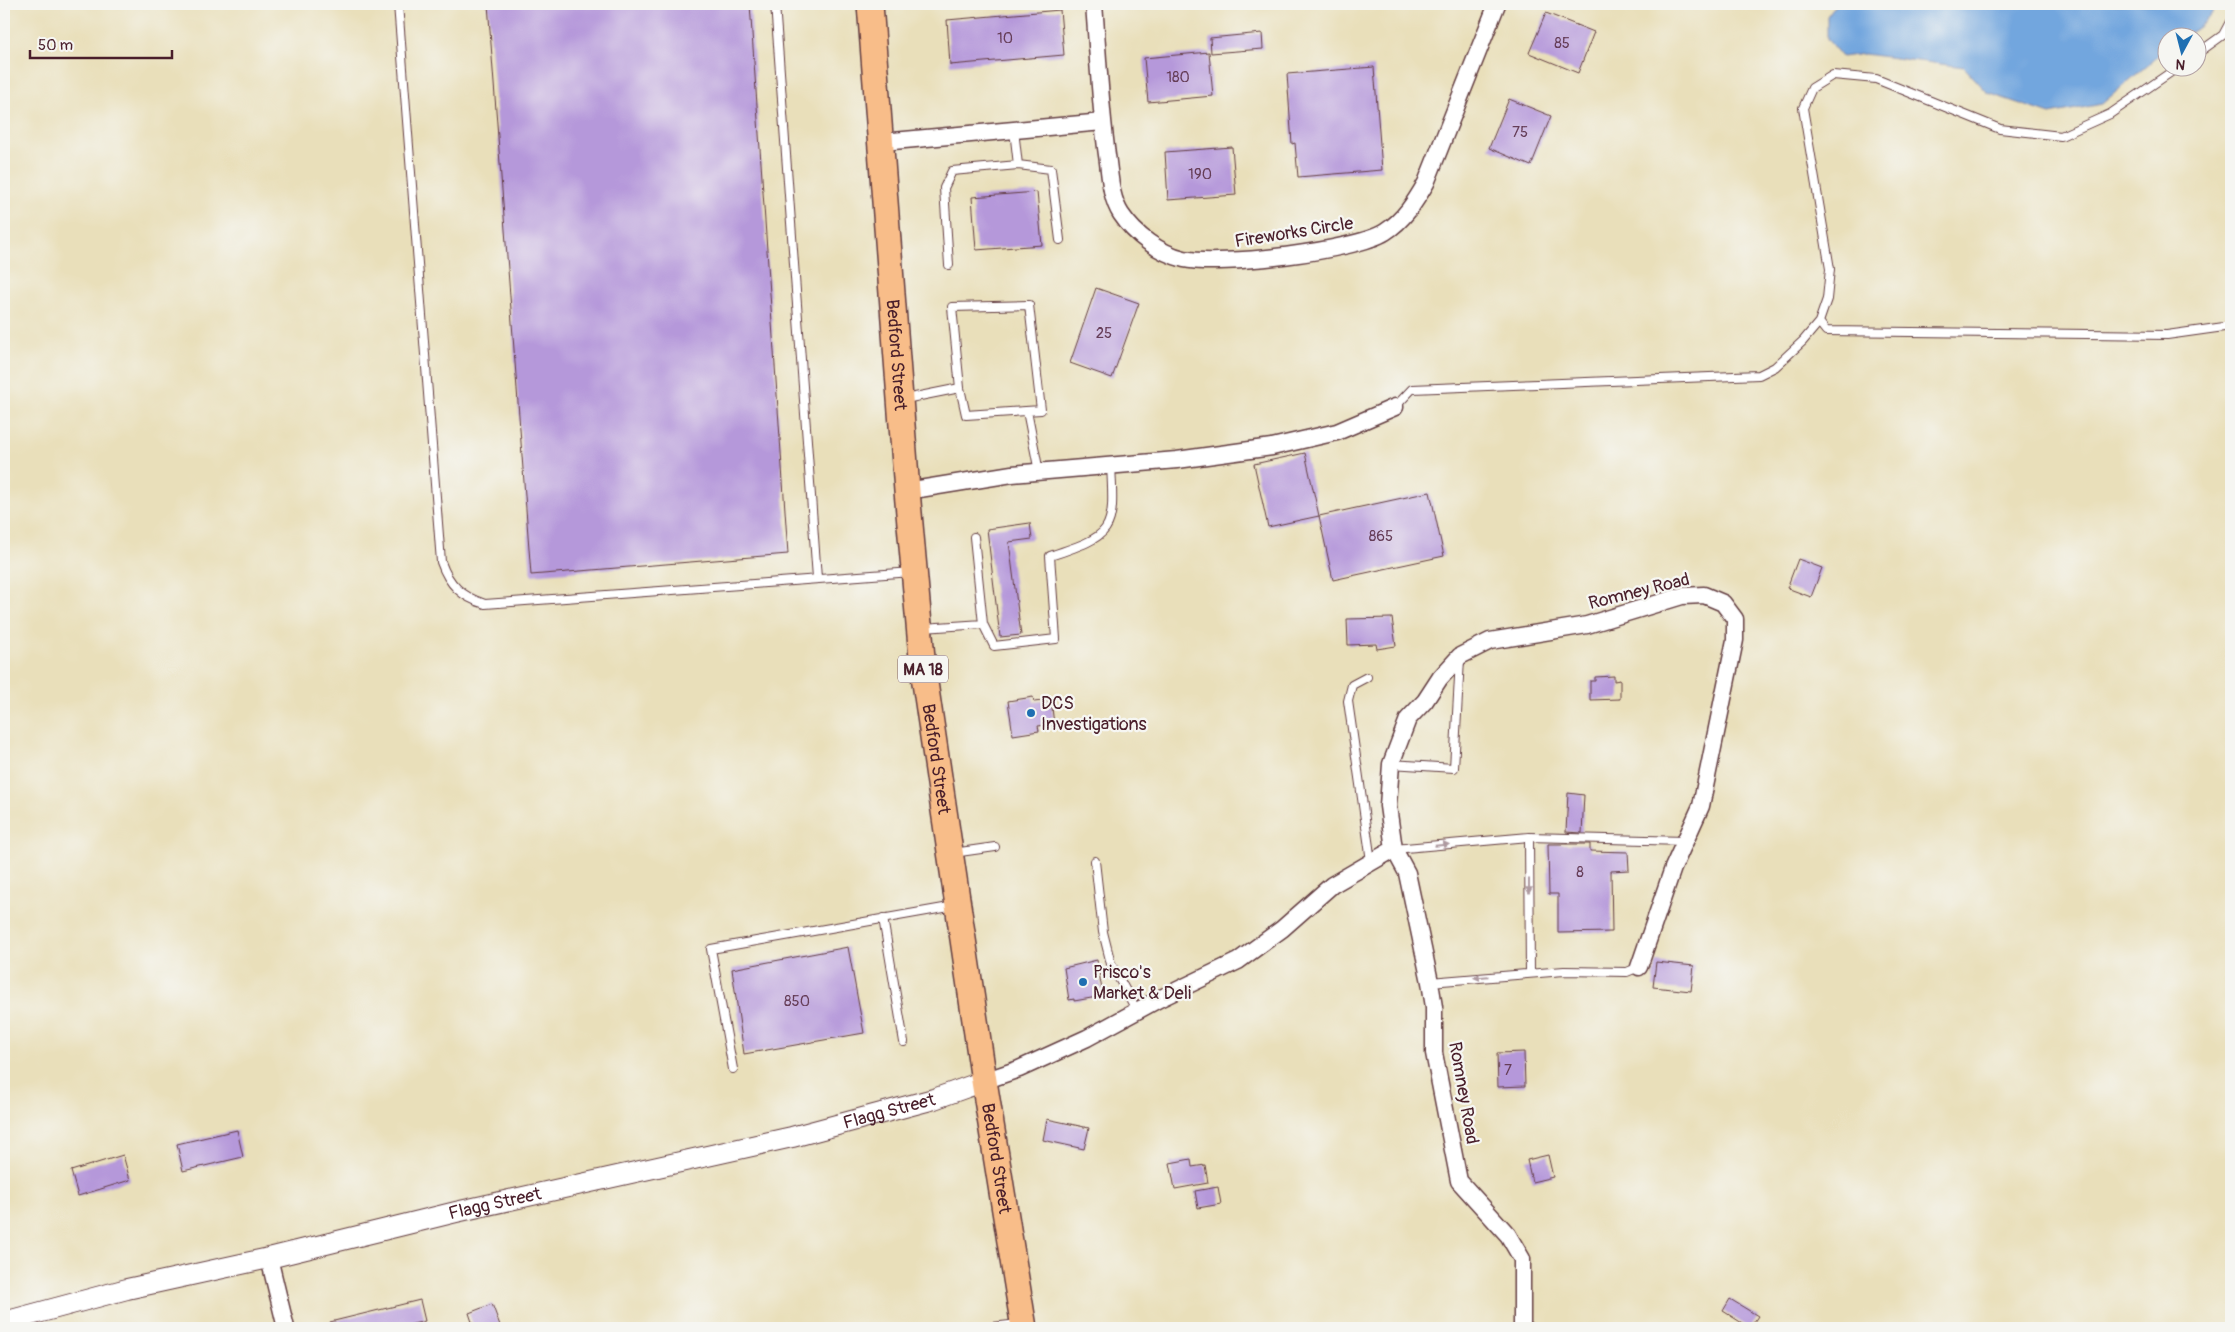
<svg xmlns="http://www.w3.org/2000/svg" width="2235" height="1332" font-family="Pangolin,sans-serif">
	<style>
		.water { fill: #72a6de; stroke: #5e6284 }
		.building { fill: #b598da }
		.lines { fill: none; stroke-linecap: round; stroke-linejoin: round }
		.service-casing { stroke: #623c40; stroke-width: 10 }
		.minor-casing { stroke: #623c40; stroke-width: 19 }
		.tertiary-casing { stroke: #623c40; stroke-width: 22 }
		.primary-casing { stroke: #623c40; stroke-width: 28 }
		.service { stroke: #fff; stroke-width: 8 }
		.minor { stroke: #fff; stroke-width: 16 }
		.tertiary { stroke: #fff; stroke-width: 20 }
		.primary { stroke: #f8bd89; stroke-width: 25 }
		.oneway { fill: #ae9aa0 }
		.poi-dot { fill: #1f6fb2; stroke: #f6f6f2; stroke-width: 2 }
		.labels { text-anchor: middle; stroke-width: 4.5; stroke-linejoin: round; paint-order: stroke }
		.number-label { font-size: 15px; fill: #653d57 }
		.shield { fill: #f6f6f2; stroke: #7e6067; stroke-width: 1 }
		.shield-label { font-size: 16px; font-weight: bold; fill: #4a1f2b }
		.street-label { font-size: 18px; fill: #4a1f2b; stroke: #f6f6f2 }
		.poi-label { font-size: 18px; fill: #4a1f2b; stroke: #f6f6f2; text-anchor: start }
	</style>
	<rect width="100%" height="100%" fill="#f6f6f2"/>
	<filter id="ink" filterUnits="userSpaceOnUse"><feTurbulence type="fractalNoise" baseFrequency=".02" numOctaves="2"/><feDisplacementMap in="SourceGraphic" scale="10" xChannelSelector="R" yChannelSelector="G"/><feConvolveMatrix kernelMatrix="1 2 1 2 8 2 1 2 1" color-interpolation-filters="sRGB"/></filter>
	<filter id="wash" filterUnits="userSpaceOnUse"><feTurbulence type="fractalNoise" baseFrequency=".0096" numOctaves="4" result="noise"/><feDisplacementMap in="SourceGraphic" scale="20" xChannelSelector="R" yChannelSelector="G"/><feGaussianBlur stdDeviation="1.12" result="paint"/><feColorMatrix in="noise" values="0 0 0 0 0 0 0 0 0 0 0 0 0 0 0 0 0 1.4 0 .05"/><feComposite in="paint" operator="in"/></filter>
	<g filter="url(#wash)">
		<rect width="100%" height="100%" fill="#e9dfba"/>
		<path class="water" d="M1836,4H2219C2206,23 2191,38 2168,38L2167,48L2102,104L2050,114L1988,93L1964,67L1864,54L1842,57L1827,39V16Z"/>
		<g id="blocks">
			<path class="building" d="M488,4H750L788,554L531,575Z
				M1060,10L1064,55L950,65L947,20Z
				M1546,13L1594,32L1578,73L1529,53Z
				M1262,33L1263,49L1211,53L1210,38Z
				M1209,52L1213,96L1148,102L1144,58Z
				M1374,67L1382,170L1298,177L1295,143L1292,144L1287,74Z
				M1509,99L1551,116L1531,166L1489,148Z
				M1232,147L1236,195L1168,200L1165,152Z
				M1037,192L1042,245L976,250L972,197Z
				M1096,288L1139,303L1112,378L1070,363Z
				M1305,453L1319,516L1268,527L1254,464Z
				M1430,492L1444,556L1333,580L1319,516Z
				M1030,523L1032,539L1009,542L1021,635L1000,637L987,529Z
				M1798,559L1822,568L1811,597L1787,588Z
				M1392,618L1396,646L1377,649L1376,644L1348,645L1347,619Z
				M1614,676V681L1620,680V699L1590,700V681H1595V677Z
				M1033,697L1034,702L1051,700L1054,724L1038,726L1039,731L1013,735L1008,701Z
				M1568,793L1584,795L1582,833L1566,832Z
				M1548,844H1590V851L1628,852L1629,870L1611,871L1612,932L1558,933V894H1549Z
				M848,947L864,1033L744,1054L732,969Z
				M1097,960L1103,996L1074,1001V999L1069,1000L1064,968Z
				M1656,962L1694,966L1691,991L1653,987Z
				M1524,1052L1525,1086L1498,1087L1497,1053Z
				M1047,1119L1089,1128L1084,1149L1043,1140Z
				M237,1130L243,1157L183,1171L177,1144Z
				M123,1155L130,1180L78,1196L71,1171Z
				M1548,1155L1553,1177L1532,1182L1527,1160Z
				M1191,1159L1192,1167L1205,1165L1208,1183L1175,1189L1170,1163Z
				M1218,1187L1221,1204L1198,1208L1195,1191Z
				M1730,1299L1758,1316L1750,1328L1723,1311Z
				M420,1300L425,1321L397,1328H330V1322Z
				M492,1304L501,1328H474L469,1313Z"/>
		</g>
	</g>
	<g filter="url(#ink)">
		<use href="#blocks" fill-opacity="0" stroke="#623c40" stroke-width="1"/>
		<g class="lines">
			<g class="service-casing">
				<path id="service" d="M398,4L441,562C449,585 462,597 485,604L912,572
					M775,4L817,578
					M2198,53L2223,35L2231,20
					M1018,165L1051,169L1060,240
					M949,265L944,188L952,171L1018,165L1014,130
					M1819,322L1826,331L2167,335L2231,326
					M905,399L960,388L952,307L1029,305L1041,410L966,415L960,388
					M1395,407L1412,389L1759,375L1775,367L1803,341L1819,322L1827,299L1830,269L1803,108L1812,88L1833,75L1876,79L2000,129L2061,136L2110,114L2177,68
					M1027,411L1039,472
					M983,624L994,646L1056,639L1050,556C1113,535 1115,533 1111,466
					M923,628L983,624L974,537
					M1367,677L1352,685L1348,701L1371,861
					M1391,764L1454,768L1460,659
					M1529,837L1530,973
					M1394,849L1529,837L1685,841
					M953,853L995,847
					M1095,861L1103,932L1111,964L1137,1011
					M883,918L904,1042
					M1430,982L1564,971L1627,972L1639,967
					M733,1069L711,949L955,906
					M983,1328L1019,1324"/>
			</g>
			<g class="minor-casing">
				<path id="minor" d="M1094,4C1098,54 1100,105 1107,155C1110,174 1110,197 1121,214C1135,235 1159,253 1184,259C1220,267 1355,251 1385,232C1404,220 1415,202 1426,183L1497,4
					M882,142L1103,122
					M907,491L1012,474L1177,460L1272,447L1337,432L1395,407
					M984,1081L1019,1069L1087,1038L1159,999L1238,961L1282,929L1332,885L1394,849
					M269,1258L286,1328
					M1522,1328V1259L1508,1235L1459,1181L1434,1053V1007L1430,982L1407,873L1394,849L1388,806L1391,764L1408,719L1425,701L1440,678L1460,656L1490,641L1587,625L1682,596L1704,595L1723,603L1735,619V640L1701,806L1673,868L1639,967"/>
			</g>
			<g class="tertiary-casing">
				<g id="tertiary">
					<path id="s1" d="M4,1322L127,1289L269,1258L456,1212L792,1137L934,1099L984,1081"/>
				</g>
			</g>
			<g class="primary-casing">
				<g id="primary">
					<path id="s2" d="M870,4L907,491L923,669L984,1081L1024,1328"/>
				</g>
			</g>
			<use href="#service" class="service"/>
			<use href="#minor" class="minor"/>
			<use href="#tertiary" class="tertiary"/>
			<use href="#primary" class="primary"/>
		</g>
		<defs><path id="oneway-solid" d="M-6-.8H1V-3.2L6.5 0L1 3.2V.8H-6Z" transform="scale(1.25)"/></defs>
		<g class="oneway">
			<use href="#oneway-solid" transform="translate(1442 845) rotate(-5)"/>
			<use href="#oneway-solid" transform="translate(1529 886) rotate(90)"/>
			<use href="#oneway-solid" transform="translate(1481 977) rotate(175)"/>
		</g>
	</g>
	<g class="poi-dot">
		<circle cx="1031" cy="713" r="5"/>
		<circle cx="1083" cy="982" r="5"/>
	</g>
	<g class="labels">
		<g class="number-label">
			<text x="1005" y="43">10</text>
			<text x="1562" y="48">85</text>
			<text x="1178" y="82">180</text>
			<text x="1520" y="137">75</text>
			<text x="1200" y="179">190</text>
			<text x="1104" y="338">25</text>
			<text x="1381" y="541">865</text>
			<text x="1580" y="877">8</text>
			<text x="797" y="1006">850</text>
			<text x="1508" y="1075">7</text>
		</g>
		<rect class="shield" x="898" y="655.5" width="50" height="27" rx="4"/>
		<g class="shield-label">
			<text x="923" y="675">MA 18</text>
		</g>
		<g class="street-label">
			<text transform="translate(1294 232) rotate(-9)" y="6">Fireworks Circle</text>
			<text dy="6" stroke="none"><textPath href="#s2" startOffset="352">Bedford Street</textPath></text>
			<text transform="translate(1639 591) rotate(-14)" y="6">Romney Road</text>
			<text dy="6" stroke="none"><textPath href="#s2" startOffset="758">Bedford Street</textPath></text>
			<text transform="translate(1464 1093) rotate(80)" y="6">Romney Road</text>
			<text dy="6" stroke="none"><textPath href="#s1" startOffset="910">Flagg Street</textPath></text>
			<text dy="6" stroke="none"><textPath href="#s2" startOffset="1162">Bedford Street</textPath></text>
			<text dy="6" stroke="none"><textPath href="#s1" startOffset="505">Flagg Street</textPath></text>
		</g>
		<g class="poi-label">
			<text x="1041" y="709">DCS<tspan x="1041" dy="21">Investigations</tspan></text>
			<text x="1093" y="978">Prisco's<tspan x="1093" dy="21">Market &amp; Deli</tspan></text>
		</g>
	</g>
	<rect width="2235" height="1332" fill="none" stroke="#f6f6f2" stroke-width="20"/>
	<g transform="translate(2182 52) rotate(187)"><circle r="24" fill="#f6f6f2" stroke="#b1a0a2"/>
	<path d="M0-4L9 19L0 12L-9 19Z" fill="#1f6fb2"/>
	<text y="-8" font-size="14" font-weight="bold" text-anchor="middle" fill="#4a1f2b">N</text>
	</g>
	<path d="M30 50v8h142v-8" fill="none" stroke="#4a1f2b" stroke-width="2.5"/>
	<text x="38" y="50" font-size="15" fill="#4a1f2b" stroke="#f6f6f2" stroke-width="4" paint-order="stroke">50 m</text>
</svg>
